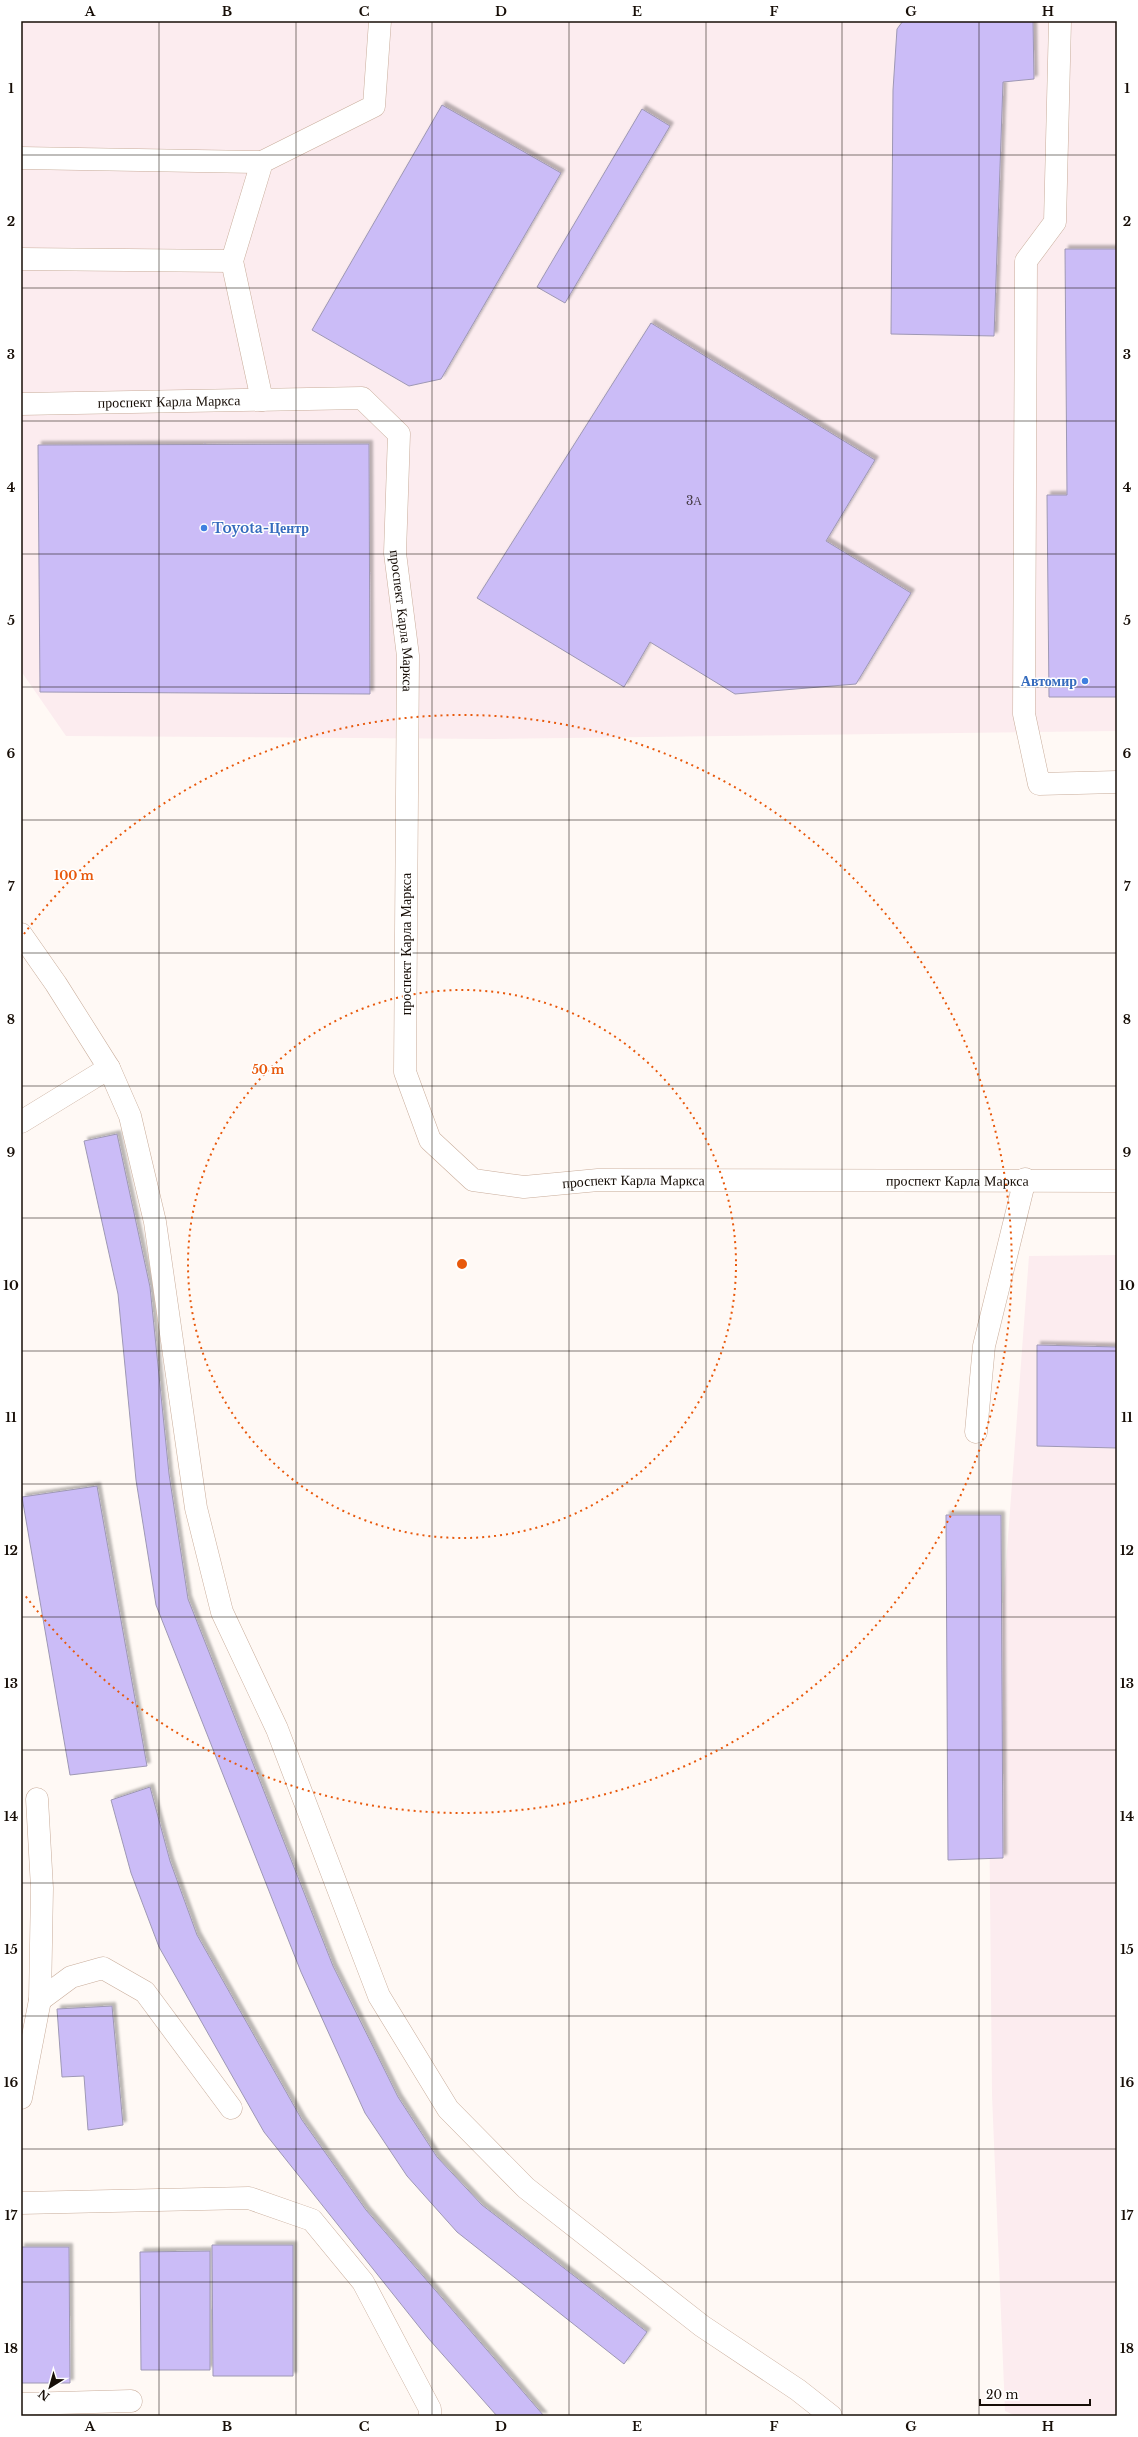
<svg xmlns="http://www.w3.org/2000/svg" width="1138" height="2437" font-family="'Libre Baskerville',serif">
	<style>
		.industrial { fill: #fcecef }
		.building { fill: #cbbcf7; stroke: #9e98b4; filter: url(#shadow) }
		.lines { fill: none; stroke-linecap: round; stroke-linejoin: round }
		.minor-casing { stroke: #c9ad9b; stroke-width: 23 }
		.minor { stroke: #fff; stroke-width: 22 }
		.grid { fill: none; stroke: #170e07; stroke-width: 1; stroke-opacity: 0.55 }
		.ring { fill: none; stroke: #e8590c; stroke-width: 2; stroke-dasharray: 2 4 }
		.shop-dot { fill: #3f7fe0; stroke: #fff; stroke-width: 1.5 }
		.labels { text-anchor: middle; stroke-width: 3; stroke-linejoin: round; paint-order: stroke }
		.number-label { font-size: 12px; fill: #443a43 }
		.street-label { font-size: 14px; fill: #170e07; stroke: #fff }
		.shop-label { font-size: 14px; font-weight: bold; fill: #366cbe; stroke: #fff; text-anchor: start }
		.centre { fill: #e8590c; stroke: #fff; stroke-width: 2 }
		.ring-label { font-size: 12px; text-anchor: middle; font-weight: bold; fill: #e8590c; stroke: #fff; stroke-width: 3; stroke-linejoin: round; paint-order: stroke }
		.neatline { fill: none; stroke: #170e07; stroke-width: 1.5 }
		.grid-label { font-size: 13px; text-anchor: middle; font-weight: bold; fill: #170e07 }
	</style>
	<defs>
		<filter id="shadow"><feDropShadow dx="3.5" dy="-3.5" stdDeviation="1" flood-color="#0004"/></filter>
	</defs>
	<rect width="100%" height="100%" fill="#fff9f5"/>
	<path class="industrial" d="M21,21H1117V731L492,739L66,736L21,671Z
		M1117,1255V2416H1016L1005,2411L992,2095L989,1792L1029,1256Z"/>
	<path class="building" d="M903,21H1033L1034,79L1003,82L994,336L891,334L893,90L897,29Z
		M442,105L561,173L441,379L409,386L312,330Z
		M642,109L670,126L565,303L537,287Z
		M1065,249H1117V697H1049L1047,495H1067Z
		M651,323L875,460L826,541L911,593L856,684L735,694L650,642L624,687L477,598Z
		M369,444L370,694L40,692L38,445Z
		M117,1134L150,1287L169,1474L188,1599L333,1966L398,2097L437,2157L482,2205L647,2332L624,2364L457,2232L407,2176L365,2113L301,1972L156,1605L136,1480L118,1294L84,1141Z
		M1037,1345L1117,1347V1448L1037,1446Z
		M97,1486L147,1766L70,1775L22,1497Z
		M946,1515H1001L1003,1858L948,1860Z
		M150,1787L170,1861L197,1935L302,2120L366,2210L544,2416H497L428,2338L264,2132L159,1947L131,1873L111,1800Z
		M112,2006L123,2125L88,2130L84,2076L62,2077L57,2009Z
		M212,2245H293V2376H213Z
		M21,2247H69L70,2383H21Z
		M210,2251V2370H141L140,2252Z"/>
	<g class="lines">
		<g class="minor-casing">
			<g id="minor">
				<path d="M1060,21L1055,222L1026,261L1024,714L1039,784L1117,782"/>
				<path d="M21,158L262,162"/>
				<path d="M21,259L232,261"/>
				<path d="M262,400L232,261L262,162L374,106L380,21"/>
				<path id="s1" d="M21,404L362,398L399,434L395,553L408,656L405,1072L430,1140L473,1180L524,1187L598,1180L1117,1181"/>
				<path d="M21,934L56,984L109,1068L130,1116L155,1222L196,1508L222,1612L277,1729L379,1996L448,2109L526,2188L702,2326L798,2390L831,2416"/>
				<path d="M21,1122L109,1068"/>
				<path d="M976,1432L984,1346L1025,1179"/>
				<path d="M40,2000L71,1977L103,1968L145,1992L231,2108"/>
				<path d="M21,2098L40,2000L42,1888L37,1799"/>
				<path d="M21,2203L249,2198L312,2220L363,2282L430,2409V2416"/>
				<path d="M21,2404L131,2401"/>
			</g>
		</g>
		<use href="#minor" class="minor"/>
	</g>
	<path class="grid" d="M159,21V2416M296,21V2416M432,21V2416M569,21V2416M706,21V2416M842,21V2416M979,21V2416M21,155H1117M21,288H1117M21,421H1117M21,554H1117M21,687H1117M21,820H1117M21,953H1117M21,1086H1117M21,1218H1117M21,1351H1117M21,1484H1117M21,1617H1117M21,1750H1117M21,1883H1117M21,2016H1117M21,2149H1117M21,2282H1117"/>
	<g class="ring">
		<circle cx="462" cy="1264" r="274"/>
		<path d="M24 934A549 549 0 1 1 24 1594"/>
	</g>
	<g class="shop-dot">
		<circle cx="204" cy="528" r="4"/>
		<circle cx="1085" cy="681" r="4"/>
	</g>
	<g class="labels">
		<g class="number-label">
			<text x="694" y="505">3А</text>
		</g>
		<g class="street-label">
			<text dy="5" stroke="none"><textPath href="#s1" startOffset="148">проспект Карла Маркса</textPath></text>
			<text dy="5" stroke="none"><textPath href="#s1" startOffset="580">проспект Карла Маркса</textPath></text>
			<text transform="translate(406 944) rotate(-90)" y="5">проспект Карла Маркса</text>
			<text dy="5" stroke="none"><textPath href="#s1" startOffset="1648">проспект Карла Маркса</textPath></text>
			<text dy="5" stroke="none"><textPath href="#s1" startOffset="1324">проспект Карла Маркса</textPath></text>
		</g>
		<g class="shop-label">
			<text x="212" y="533">Toyota-Центр</text>
			<text x="1077" y="686" text-anchor="end">Автомир</text>
		</g>
	</g>
	<circle cx="462" cy="1264" r="6" class="centre"/>
	<g class="ring-label">
		<text x="74" y="880">100 m</text>
		<text x="268" y="1074">50 m</text>
	</g>
	<rect width="1138" height="2437" fill="none" stroke="#ffffff" stroke-width="44"/>
	<g transform="translate(50 2387) rotate(217)" stroke="#ffffff" stroke-width="3" paint-order="stroke">
	<path d="M0-3L7 15L0 10L-7 15Z" fill="#170e07"/>
	<text y="-6" font-size="11" font-weight="bold" text-anchor="middle" fill="#170e07">N</text>
	</g>
	<path d="M980 2399v6h110v-6" fill="none" stroke="#170e07" stroke-width="2"/>
	<text x="986" y="2399" font-size="12" fill="#170e07" stroke="#ffffff" stroke-width="3" paint-order="stroke">20 m</text>
	<rect x="22" y="22" width="1094" height="2393" class="neatline"/>
	<g class="grid-label">
		<text x="90" y="16">A</text>
		<text x="227" y="16">B</text>
		<text x="364" y="16">C</text>
		<text x="501" y="16">D</text>
		<text x="637" y="16">E</text>
		<text x="774" y="16">F</text>
		<text x="911" y="16">G</text>
		<text x="1048" y="16">H</text>
		<text x="11" y="93">1</text>
		<text x="1127" y="93">1</text>
		<text x="11" y="226">2</text>
		<text x="1127" y="226">2</text>
		<text x="11" y="359">3</text>
		<text x="1127" y="359">3</text>
		<text x="11" y="492">4</text>
		<text x="1127" y="492">4</text>
		<text x="11" y="625">5</text>
		<text x="1127" y="625">5</text>
		<text x="11" y="758">6</text>
		<text x="1127" y="758">6</text>
		<text x="11" y="891">7</text>
		<text x="1127" y="891">7</text>
		<text x="11" y="1024">8</text>
		<text x="1127" y="1024">8</text>
		<text x="11" y="1157">9</text>
		<text x="1127" y="1157">9</text>
		<text x="11" y="1290">10</text>
		<text x="1127" y="1290">10</text>
		<text x="11" y="1422">11</text>
		<text x="1127" y="1422">11</text>
		<text x="11" y="1555">12</text>
		<text x="1127" y="1555">12</text>
		<text x="11" y="1688">13</text>
		<text x="1127" y="1688">13</text>
		<text x="11" y="1821">14</text>
		<text x="1127" y="1821">14</text>
		<text x="11" y="1954">15</text>
		<text x="1127" y="1954">15</text>
		<text x="11" y="2087">16</text>
		<text x="1127" y="2087">16</text>
		<text x="11" y="2220">17</text>
		<text x="1127" y="2220">17</text>
		<text x="11" y="2353">18</text>
		<text x="1127" y="2353">18</text>
		<text x="90" y="2431">A</text>
		<text x="227" y="2431">B</text>
		<text x="364" y="2431">C</text>
		<text x="501" y="2431">D</text>
		<text x="637" y="2431">E</text>
		<text x="774" y="2431">F</text>
		<text x="911" y="2431">G</text>
		<text x="1048" y="2431">H</text>
	</g>
</svg>
